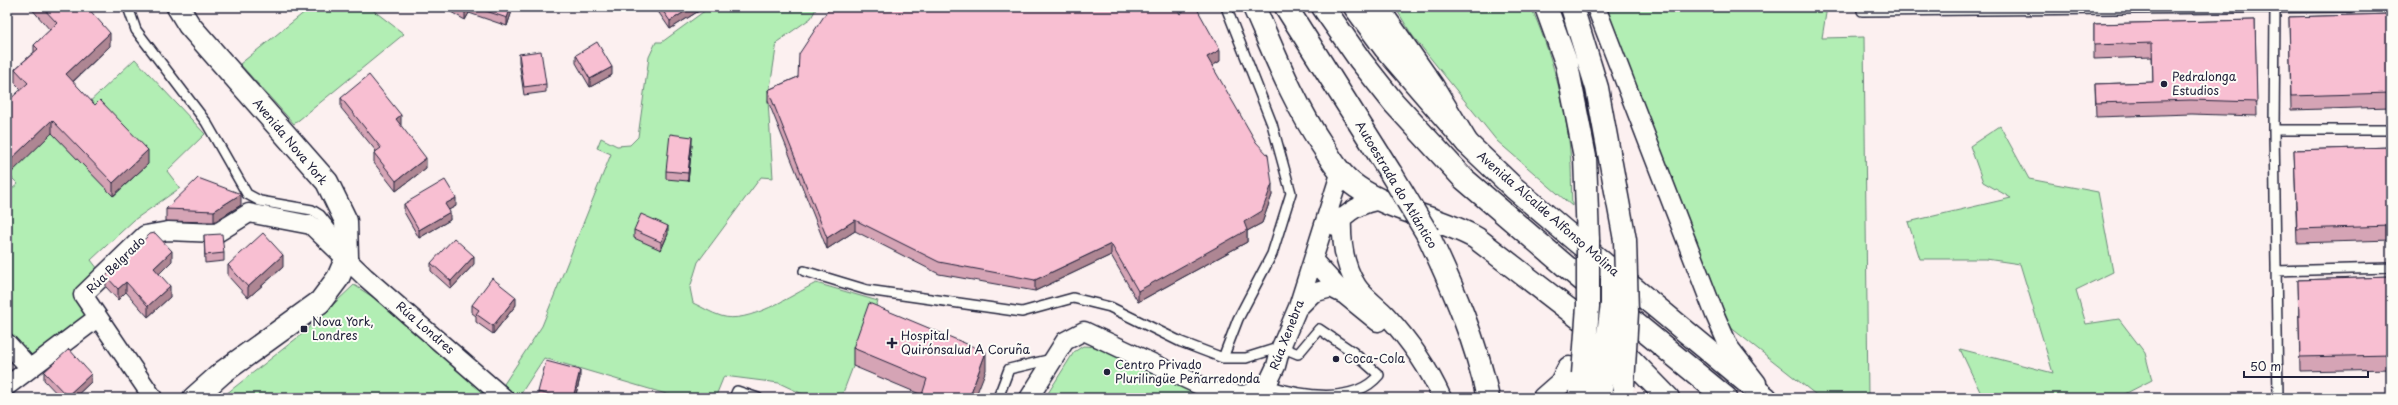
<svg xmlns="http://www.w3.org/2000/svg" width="2398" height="405" font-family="'Playpen Sans',sans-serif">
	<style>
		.green { fill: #b2eeb4; stroke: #6a8878 }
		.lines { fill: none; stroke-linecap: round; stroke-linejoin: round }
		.service-casing { stroke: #22223b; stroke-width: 12 }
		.minor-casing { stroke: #22223b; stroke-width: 21 }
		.secondary-casing { stroke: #22223b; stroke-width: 25 }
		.trunk-casing { stroke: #22223b; stroke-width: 25 }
		.motorway-casing { stroke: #22223b; stroke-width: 25 }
		.service { stroke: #fdfcf7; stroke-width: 9 }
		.minor { stroke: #fdfcf7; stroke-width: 18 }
		.secondary { stroke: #fdfcf7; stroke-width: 22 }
		.trunk { stroke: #fdfcf7; stroke-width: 22 }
		.motorway { stroke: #fdfcf7; stroke-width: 22 }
		.motorway-bridge-casing { stroke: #22223b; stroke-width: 25; stroke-linecap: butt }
		.motorway-bridge { stroke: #fdfcf7; stroke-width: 22 }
		.wall { fill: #d5a4b5; stroke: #22223b }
		.shaded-wall { fill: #ae8693; stroke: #22223b }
		.building { fill: #f8bfd2; stroke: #22223b }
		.poi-dot { fill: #22223b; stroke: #fdfcf7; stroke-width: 1.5 }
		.labels { text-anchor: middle; stroke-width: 4; stroke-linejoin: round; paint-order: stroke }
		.poi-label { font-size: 12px; fill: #22223b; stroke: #fdfcf7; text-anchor: start }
		.street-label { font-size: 12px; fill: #22223b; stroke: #fdfcf7 }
	</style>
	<rect width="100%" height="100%" fill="#fcf0f0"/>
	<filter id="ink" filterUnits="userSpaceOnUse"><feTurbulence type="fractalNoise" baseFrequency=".025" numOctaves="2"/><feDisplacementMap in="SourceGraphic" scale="8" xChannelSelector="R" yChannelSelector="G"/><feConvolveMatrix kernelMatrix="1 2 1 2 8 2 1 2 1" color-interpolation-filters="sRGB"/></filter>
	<g filter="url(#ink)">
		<path class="green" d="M311,7H369L404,34L294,124L240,64Z
			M710,7H817L811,18L777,42L768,101L773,178L761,177L698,262L690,288L693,303C702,307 711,313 721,316C748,325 792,295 816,283L878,301L841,398H811L779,383L724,376L715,398H680L544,358L518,398L504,384L542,326L611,154L597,148L601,138L617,146L630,145L638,137L649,57L656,42H662Z
			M1395,7H1531C1550,49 1566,105 1570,151C1572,169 1571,188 1572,206L1497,141L1412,35Z
			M1605,7H1827L1822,38L1864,37L1868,398H1820L1730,327Z
			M135,59L205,134L167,171L180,188L134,220L91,260L101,273L89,314L32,358L7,337V193L18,184L11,177V173L52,133L114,196L148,163L84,107Z
			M2000,126L2029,179L2098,192L2113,272L2076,290L2086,324L2119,319L2145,353L2152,380L2117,398H1983L1960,349L2053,373L2020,264L1986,259H1920L1908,222L2011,198L1983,182L1970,146Z
			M354,285C404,315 449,357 490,398H221L302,334Z
			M1083,346L1098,347L1209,398H1045L1074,352Z"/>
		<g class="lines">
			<g class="service-casing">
				<path id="service" d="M128,7L136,30L206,122L247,194L260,201L312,210L320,215L336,235L346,236
					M1226,7L1272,124L1291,193L1272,254L1238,319L1223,358H1246L1281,347L1298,354L1319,329L1353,352L1379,375C1354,405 1302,396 1267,385
					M2275,7L2274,130L2278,398
					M1862,11L2351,7
					M2274,130H2391
					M804,271L867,290L1022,312L1073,298L1110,307L1181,342L1223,358
					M2276,271L2391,268
					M734,398L737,391L758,398
					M998,398L1009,369L1052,359"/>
			</g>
			<g class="minor-casing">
				<path id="minor" d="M1596,7L1715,315L1729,347L1757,383
					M1342,217C1341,240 1344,266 1357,286C1364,297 1378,306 1387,316C1409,340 1429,369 1442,398
					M1335,226C1348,211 1361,203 1381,200
					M1314,261L1346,296L1378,322
					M1299,307L1313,293L1331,288L1345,295
					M7,343L30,368
					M7,386L97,318
					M153,398L83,295L145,235L168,231L217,233L249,213L311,225L365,277L504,398
					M1029,398L1065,341L1084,331L1214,392L1243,395L1263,389L1267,385L1276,366L1281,347L1298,307L1340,174"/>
			</g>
			<g class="secondary-casing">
				<path id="secondary" d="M178,7L189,25L327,182L346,221L347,257L338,278L320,302L223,372L194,398
					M1254,7C1275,55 1294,104 1324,148C1333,163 1342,177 1357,187C1391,211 1439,217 1476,238L1599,333"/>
			</g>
			<g class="trunk-casing">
				<path id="trunk" d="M1323,7L1360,60L1394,103L1464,179L1569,269L1726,398
					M1355,7L1385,48L1467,143L1514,188L1574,239L1766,398"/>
			</g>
			<g class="motorway-casing">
				<path id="motorway" d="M1286,7L1392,175
					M1377,7L1433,87L1467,143
					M1546,7L1567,65L1585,157L1588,240
					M1572,7L1597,88L1609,153
					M1428,235C1453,288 1476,340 1488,398
					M1623,352L1668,398
					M1544,398L1561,383L1569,368
					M1579,398L1583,374
					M1600,398L1602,380"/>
			</g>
			<use href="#service" class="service"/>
			<use href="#minor" class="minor"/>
			<use href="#secondary" class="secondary"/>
			<use href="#trunk" class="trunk"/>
			<use href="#motorway" class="motorway"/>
			<g class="motorway-bridge-casing">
				<path id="motorway-bridge" d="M1609,153L1625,240L1627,312L1623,386
					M1392,175L1428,235
					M1583,374L1588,306V240
					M1602,380L1612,304V278"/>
			</g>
			<use href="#motorway-bridge" class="motorway-bridge"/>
		</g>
		<path class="wall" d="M30,7H87L110,46L73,82L148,164L113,196L52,133L21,89L15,83V69L34,52V45L50,30Z
			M442,7H511V14L507,26L469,13L465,20Z
			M655,7H705L670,29Z
			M1180,14L1220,61L1212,66L1272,195L1262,223L1247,231V242L1138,302L1111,255L1035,291L939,274L855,231L827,249L768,101V90L798,77Z
			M2391,14V107L2291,110L2289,17Z
			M2255,20L2257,116L2191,114L2096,117L2095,84L2153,82L2152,57L2094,59V24Z
			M519,54L546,84V92L524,95L519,62Z
			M576,55L612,75L590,87L576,63Z
			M341,98L401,125L400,126L426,168L396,191L374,163V153L376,151L341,108Z
			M692,145L688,181L666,179V171Z
			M2391,147V240L2297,243L2294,150Z
			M404,204L456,206L448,210L450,220L419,238L404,212Z
			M241,205L214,222L166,221V209Z
			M634,230L668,234L661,250L634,238Z
			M204,235L224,253V261L205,263Z
			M172,261L159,274L170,297L148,317L126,292L118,300L106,287V276Z
			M431,263L474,264L451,289L431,271Z
			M228,265L283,267L248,298L228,276Z
			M2391,277V369L2300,371L2298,280Z
			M472,305H516L493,334L476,322V316L472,313Z
			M853,348L986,370L922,395L853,366Z
			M44,372L91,382L74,398H61L44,380Z
			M580,378L575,398H538V392Z"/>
		<path class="shaded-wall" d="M468,7H469V13L465,20V12Z
			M511,7V14L507,26V18Z
			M692,7H705L670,29V21Z
			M110,33V46L66,88V74Z
			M1220,50V61L1207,69V57Z
			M612,67V75L590,87V79Z
			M401,115V125L396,129V119Z
			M52,120V133L7,177V163Z
			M692,137V145L688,181V173Z
			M148,150V164L113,196V183Z
			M426,158V168L396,191V181Z
			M1272,184V195L1262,223L1247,231V242L1138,302V291L1244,222Z
			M241,194V205L214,222V211Z
			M456,198V206L445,212V204Z
			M450,212V220L419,238V230Z
			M855,220V231L827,249V238Z
			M668,226V234L661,250V242Z
			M1111,244V255L1035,291V280Z
			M172,251V261L154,279V268Z
			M283,255V267L248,298V287Z
			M474,256V264L451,289V281Z
			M126,282V292L118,300V289Z
			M170,286V297L148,317V306Z
			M516,297V305L493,334V326Z
			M986,352V370L975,398H969Z
			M9,362V370L7,372V364Z
			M580,370V378L575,398H573Z
			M91,374V382L74,398H67V396Z"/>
		<path class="building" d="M42,7H87L110,33L66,74L95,105L100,100L148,150L113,183L52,120L7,163V102L28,83L15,69L38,49L34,45L57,23Z
			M457,7H468L465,12Z
			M474,7H511L507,18Z
			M660,7H692L670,21Z
			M830,7H1176L1180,14L1188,7H1196L1220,50L1207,57L1256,142L1268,155L1272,184L1262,211L1244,222L1247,230L1138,291L1111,244L1035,280L939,262L855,220L827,238L768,90L798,77L799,54Z
			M2391,14V93L2291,96L2289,17Z
			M2255,20L2257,102L2191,100L2096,103L2095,84L2153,82L2152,43L2094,45V24Z
			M597,42L612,67L590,79L576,55Z
			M541,51L546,84L524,87L519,54Z
			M369,75L401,115L396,119L426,158L396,181L374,153L381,148L341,98Z
			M670,134L692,137L688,173L666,171Z
			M2391,147V226L2297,229L2294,150Z
			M198,178L241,194L214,211L166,209Z
			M445,180L456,198L445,204L450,212L419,230L404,204Z
			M641,214L668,226L661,242L634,230Z
			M155,233L172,251L154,268L170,286L148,306L126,282L118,289L106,276L150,234Z
			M263,233L283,255L248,287L228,265Z
			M222,234L224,253L205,255L204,235Z
			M454,238L474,256L451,281L431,263Z
			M2391,277V355L2300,357L2298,280Z
			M492,278L516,297L493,326L476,314L479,310L472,305Z
			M869,303L986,352L969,398H921L927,379L853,348Z
			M69,349L91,374L67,396L44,372Z
			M546,361L580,370L573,398H563L538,392Z"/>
	</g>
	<g class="poi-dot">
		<circle cx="2164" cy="84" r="4"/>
		<rect x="300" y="325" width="8" height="8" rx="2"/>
		<path d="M890 337h4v4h4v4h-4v4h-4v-4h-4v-4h4z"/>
		<circle cx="1336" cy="359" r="4"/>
		<circle cx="1107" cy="372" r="4"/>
	</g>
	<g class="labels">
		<g class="poi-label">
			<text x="2172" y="81">Pedralonga<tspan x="2172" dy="14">Estudios</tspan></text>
			<text x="312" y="326">Nova York,<tspan x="312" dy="14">Londres</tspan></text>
			<text x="901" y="340">Hospital<tspan x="901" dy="14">Quirónsalud A Coruña</tspan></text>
			<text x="1344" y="363">Coca-Cola</text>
			<text x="1115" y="369">Centro Privado<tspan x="1115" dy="14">Plurilingüe Peñarredonda</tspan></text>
		</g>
		<g class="street-label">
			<text transform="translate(290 142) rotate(50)" y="4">Avenida Nova York</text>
			<text transform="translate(1396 185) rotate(59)" y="4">Autoestrada do Atlántico</text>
			<text transform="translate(1548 214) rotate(41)" y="4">Avenida Alcalde Alfonso Molina</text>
			<text transform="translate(116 265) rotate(-44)" y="4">Rúa Belgrado</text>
			<text transform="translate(425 328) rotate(41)" y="4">Rúa Londres</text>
			<text transform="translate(1287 335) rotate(-69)" y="4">Rúa Xenebra</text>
		</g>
	</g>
	<rect width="2398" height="405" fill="none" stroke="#fdfcf7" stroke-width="24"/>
	<rect x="12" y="12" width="2374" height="381" fill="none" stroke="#22223b" stroke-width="1.5" filter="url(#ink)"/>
	<path d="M2244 371v6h124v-6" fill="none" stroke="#22223b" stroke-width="2"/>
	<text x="2250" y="371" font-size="12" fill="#22223b" stroke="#fdfcf7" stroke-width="3" paint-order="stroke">50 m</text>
</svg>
